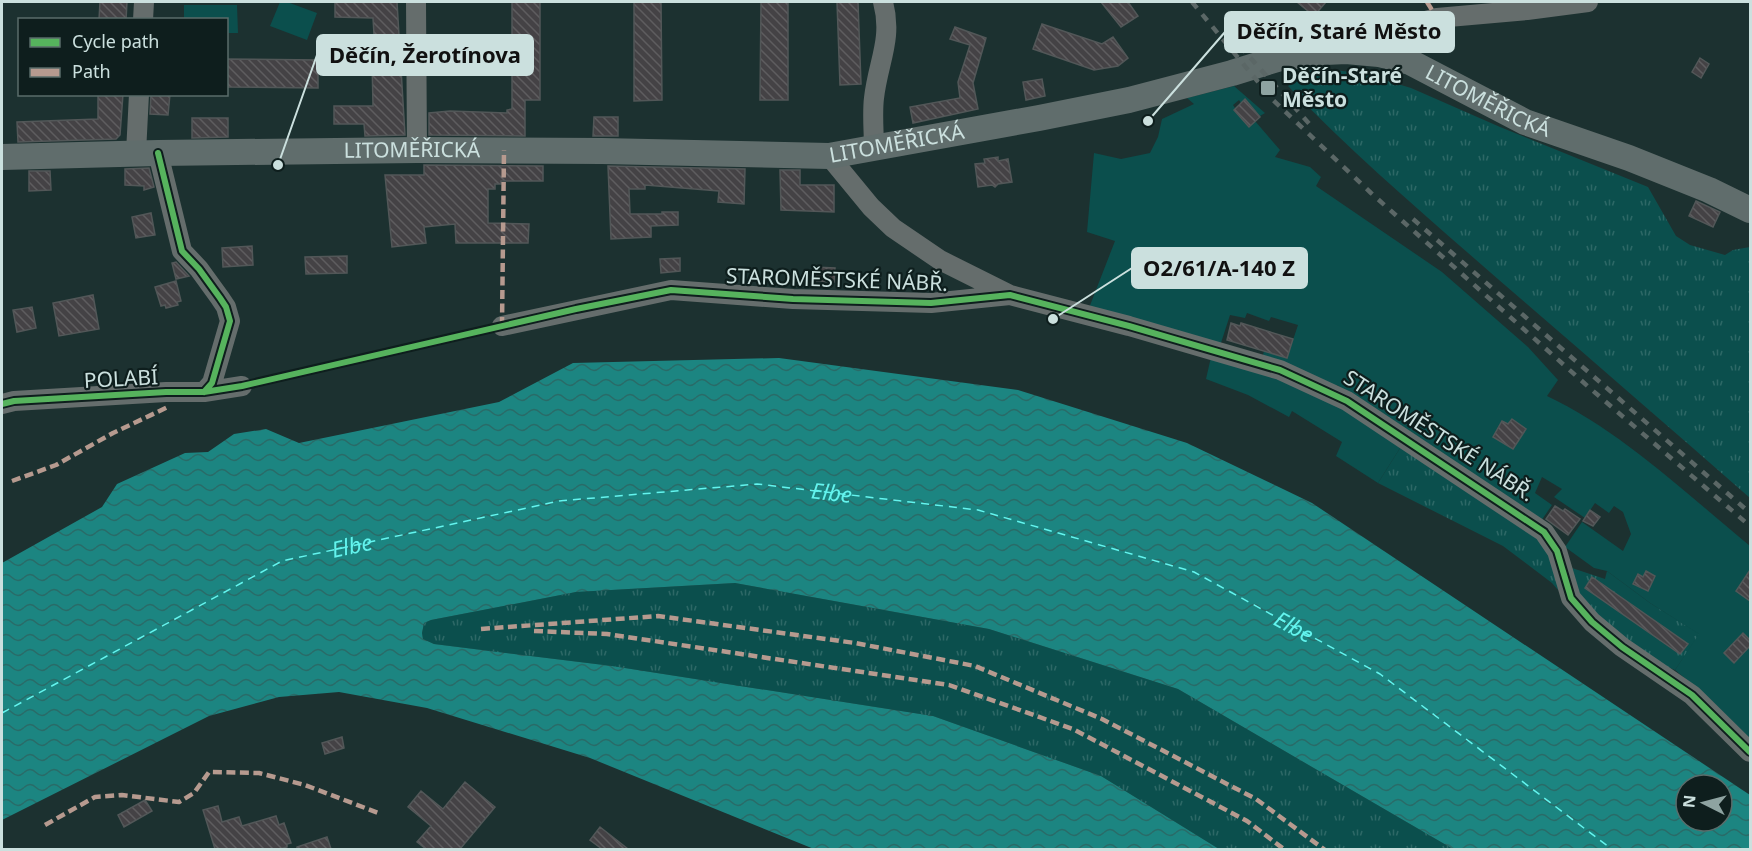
<svg xmlns="http://www.w3.org/2000/svg" width="1752" height="851" font-family="'Noto Sans',sans-serif">
	<style>
		.grass { fill: url(#grass-tufts) }
		.green { fill: #0b4f4d }
		.water { fill: url(#water-waves); fill-rule: evenodd }
		.lines { fill: none; stroke-linecap: round; stroke-linejoin: round }
		.ferry { stroke: #63f4ee; stroke-width: 1.5; stroke-dasharray: 8 6; stroke-linecap: butt }
		.building { fill: url(#building-back-hatch); stroke: #525758; stroke-width: 1.5 }
		.minor { stroke: #656d6c; stroke-width: 20 }
		.major { stroke: #606d6c; stroke-width: 26 }
		.rail { stroke: #5b6766; stroke-width: 4.5; stroke-dasharray: 8 8; stroke-linecap: butt }
		.quiet { stroke: #b69a8f; stroke-width: 4.5; stroke-dasharray: 9 4.5; stroke-linecap: butt }
		.cycleway-casing { stroke: #0e1e1d; stroke-width: 10 }
		.cycleway { stroke: #56b35d; stroke-width: 6 }
		.poi-dot { fill: #8ea3a1; stroke: #0e1e1d; stroke-width: 2 }
		.labels { text-anchor: middle; stroke-width: 4.5; stroke-linejoin: round; paint-order: stroke }
		.poi-label { font-size: 21px; font-weight: bold; fill: #cbe0de; stroke: #0e1e1d; text-anchor: start }
		.street-label { font-size: 21px; fill: #cbe0de; stroke: #0e1e1d }
		.water-label { font-size: 22px; font-style: italic; fill: #63f4ee; stroke: #0e1e1d }
		.leader { fill: none; stroke: #cbe0de; stroke-width: 2 }
		.callout-dot { fill: #cbe0de; stroke: #0e1e1d; stroke-width: 2 }
		.callout { fill: #cbe0de; stroke: #cbe0de; stroke-width: 2 }
		.callout-label { font-size: 22px; text-anchor: middle; font-weight: bold; fill: #111 }
	</style>
	<defs>
		<pattern id="grass-tufts" width="24" height="20" patternUnits="userSpaceOnUse" patternTransform="scale(1.5)"><rect width="24" height="20" fill="#0b4f4d"/><path d="M3 7l-1-3M5 7V3M7 7l1-3M15 17l-1-3M17 17v-4M19 17l1-3" fill="none" stroke="#2d6866"/></pattern>
		<pattern id="water-waves" width="16" height="10" patternUnits="userSpaceOnUse" patternTransform="scale(1.5)"><rect width="16" height="10" fill="#1c8581"/><path d="M0 5q4-4 8 0t8 0" fill="none" stroke="#296b68"/></pattern>
		<pattern id="building-back-hatch" width="6" height="6" patternUnits="userSpaceOnUse" patternTransform="scale(1.5)"><rect width="6" height="6" fill="#444245"/><path d="M-1 5l2 2M0 0l6 6M5-1l2 2" fill="none" stroke="#5e5d5f"/></pattern>
	</defs>
	<rect width="100%" height="100%" fill="#1c3130"/>
	<path class="grass" d="M1315,68L1361,73L1411,88L1500,127L1648,187L1676,236L1690,245L1725,255L1733,250L1750,247V498C1659,418 1567,339 1475,259C1411,203 1347,148 1288,86Z
		M1402,445L1520,520L1549,551L1557,575L1558,590L1552,583L1503,546L1378,483Z
		M1572,568L1605,579L1607,571L1650,603L1700,634L1675,670L1643,657L1581,609Z
		M735,583L989,629L1178,689L1453,849H1219L1101,776L933,716L612,666L434,644L423,639L422,633L424,623L431,620L576,592Z"/>
	<path class="green" d="M280,2H287L317,13L307,40L270,26Z
		M184,5H237L238,33H227L226,20L184,19Z
		M1234,86L1265,113L1260,116L1245,99L1241,103L1239,100L1233,105L1235,108L1234,110L1249,126L1255,121L1280,150L1275,157L1310,167L1321,177L1316,186L1442,272L1528,347L1558,380L1547,396C1620,430 1688,495 1750,546V740L1712,701L1675,670L1699,634L1650,603L1607,571L1594,568L1565,547L1582,522L1623,551L1631,534L1623,512L1614,506L1609,513L1595,503L1585,518L1554,497L1562,489L1542,477L1535,493L1552,505L1539,524L1337,385L1335,389L1261,363L1264,351L1287,358L1298,325L1271,317L1269,321L1247,313L1245,318L1230,315L1219,349L1089,308L1115,241L1087,232L1094,153L1121,159L1150,153L1158,137L1162,119L1194,104L1187,98Z
		M1211,357L1295,382L1297,389L1306,386L1402,445L1378,483L1336,456L1342,442L1292,411L1289,417L1248,395L1206,379Z"/>
	<path class="water" d="M779,358L1018,390L1187,443L1312,503L1750,795V849H1453L1178,689L989,629L735,583L576,592L431,620L424,623L422,633L423,639L434,644L612,666L933,716L1101,776L1219,849H814L590,758L427,708L339,692L279,697L209,716L2,820V563L102,507L117,484L185,453L208,452L234,434L266,429L299,443L499,402L573,363ZM1686,785H1722V821H1686Z"/>
	<g class="lines">
		<path class="ferry" id="s1" d="M2,713L282,561L559,501L757,484L978,510L1194,572L1380,674L1613,850"/>
	</g>
	<path class="building" d="M100,2H127L126,20H99Z
		M335,2H397L405,135L365,136L364,124H334V106H373L372,61L350,62V54L375,51L373,18L335,17Z
		M512,2H540V100H525V136L429,135V113L450,111L507,113V110L512,109Z
		M634,2H661L662,100L634,101Z
		M761,2H788V100H760Z
		M837,2H858L861,84L840,85Z
		M1101,2H1128L1138,16L1121,27Z
		M1297,2H1326L1314,16Z
		M1042,24L1102,44L1113,37L1128,58L1118,66L1094,70L1033,49Z
		M955,27L986,38L973,83L978,109L913,123L910,107L960,98L958,82L970,45L950,39Z
		M1700,58L1709,64L1701,78L1692,72Z
		M226,59L318,60V88L226,87Z
		M1042,79L1045,96L1026,100L1023,82Z
		M98,94H123L120,135L116,139L18,142L17,122L98,119Z
		M151,94H170L168,115L150,114Z
		M1245,99L1260,117L1249,127L1234,110Z
		M594,117H618V136H593Z
		M192,118H228V137L192,138Z
		M998,157V161L1008,159L1012,182L998,184L995,187L992,185L978,187L975,164L985,163L984,159Z
		M424,165L543,166V181H501V184H495V189H488V223L529,224L528,243H456L455,224L424,227L426,243L392,247L385,175H424Z
		M608,166L745,169L744,204L718,202L719,191L645,185V189H629L630,214H662V212H678V225L651,226V237L611,239Z
		M149,168L154,187L144,190V186L125,185V169Z
		M780,170H800V185H834V212L781,210Z
		M29,171H50L51,190L29,191Z
		M1696,201L1720,212L1713,227L1689,216Z
		M151,213L155,235L136,238L132,217Z
		M252,246L253,265L223,267L222,248Z
		M347,256V273L306,274L305,257Z
		M680,258V271L661,273L660,259Z
		M176,262L189,276L176,279L172,263Z
		M814,267L835,268L834,282L813,281Z
		M176,281L181,301L177,302L178,305L166,308L165,305L161,306L155,287Z
		M93,295L99,329L59,336L53,303Z
		M32,307L36,328L17,332L13,310Z
		M1231,323L1240,326L1241,323L1293,339L1287,358L1227,340Z
		M1512,419L1526,429L1513,449L1493,437L1502,421L1508,424Z
		M1555,506L1563,511L1565,509L1580,519L1568,535L1546,519Z
		M1590,510L1600,517L1593,526L1583,521Z
		M1750,570V601L1736,591Z
		M1646,571L1655,576L1648,591L1633,584L1638,574L1643,577Z
		M1592,577L1688,644L1680,654L1585,588Z
		M1743,633L1750,640V646L1734,663L1724,653Z
		M342,737L344,748L325,754L322,743Z
		M465,782L495,807L460,849H426L417,842L431,826L408,807L421,791L443,809Z
		M145,800L152,811L124,827L118,815Z
		M218,806L222,822L239,817L242,826L276,816L279,825L284,823L291,843L287,844V847L280,849H215L203,810Z
		M600,827L628,849H602L590,840Z
		M327,837L331,849H297V847Z"/>
	<g class="lines">
		<path class="minor" d="M416,2L417,150
			M143,20L144,2
			M1346,51L1363,38L1437,18L1527,10L1588,2
			M874,149C874,132 872,114 874,98C878,62 893,39 883,2
			M136,153L139,94
			M158,153L182,251L199,269L220,298L226,307L230,321L212,383L204,392
			M829,156L871,207L893,228L940,260L1010,295L1129,326L1280,370L1347,401L1544,532L1557,551L1571,598L1592,622L1622,647L1692,695L1750,752
			M502,326L671,290L793,299L931,303L1010,295
			M2,404L14,401L166,392H204L242,386"/>
		<path class="major" id="s2" d="M2,157L158,153L417,150L602,151L829,156L1039,118L1129,100L1232,73L1277,59L1325,52L1346,51L1379,54L1410,62L1525,122L1629,158L1709,190L1750,210"/>
		<path class="rail" d="M1192,2L1273,100L1371,193L1592,390L1750,526
			M1229,34L1313,128
			M1413,219L1750,513"/>
		<path class="quiet" d="M1427,2L1437,18
			M502,326L504,150
			M12,481L56,465L113,433L170,406
			M481,629L658,616L855,643L975,666L1102,719L1256,799L1325,850
			M534,631L607,634L949,685L1073,729L1247,821L1285,850
			M45,825L95,797L122,795L179,802L194,793L209,772L259,773L305,785L381,814"/>
		<g class="cycleway-casing">
			<path id="cycleway" d="M158,153L182,251L199,269L220,298L226,307L230,321L212,383L204,392
				M2,404L14,401L166,392H204L242,386L576,309L671,290L793,299L931,303L1010,295L1129,326L1280,370L1347,401L1544,532L1557,551L1571,598L1592,622L1622,647L1692,695L1750,752"/>
		</g>
		<use href="#cycleway" class="cycleway"/>
	</g>
	<rect class="poi-dot" x="1260" y="80" width="16" height="16" rx="3"/>
	<g class="labels">
		<g class="poi-label">
			<text x="1282" y="83">Děčín-Staré<tspan x="1282" dy="24">Město</tspan></text>
		</g>
		<g class="street-label">
			<text dy="7" stroke="none"><textPath href="#s2" startOffset="1508">LITOMĚŘICKÁ</textPath></text>
			<text dy="7" stroke="none"><textPath href="#s2" startOffset="896">LITOMĚŘICKÁ</textPath></text>
			<text dy="7" stroke="none"><textPath href="#s2" startOffset="410">LITOMĚŘICKÁ</textPath></text>
			<text transform="translate(837 280) rotate(2)" y="7">STAROMĚSTSKÉ NÁBŘ.</text>
			<text transform="translate(121 379) rotate(-3)" y="7">POLABÍ</text>
			<text transform="translate(1439 436) rotate(33)" y="7">STAROMĚSTSKÉ NÁBŘ.</text>
		</g>
		<g class="water-label">
			<text dy="8" stroke="none"><textPath href="#s1" startOffset="876">Elbe</textPath></text>
			<text dy="8" stroke="none"><textPath href="#s1" startOffset="390">Elbe</textPath></text>
			<text dy="8" stroke="none"><textPath href="#s1" startOffset="1362">Elbe</textPath></text>
		</g>
	</g>
	<path class="leader" d="M1148 121L1225 32M278 165L317 55M1053 319L1132 268"/>
	<g class="callout-dot">
		<circle cx="1148" cy="121" r="6"/>
		<circle cx="278" cy="165" r="6"/>
		<circle cx="1053" cy="319" r="6"/>
	</g>
	<g class="callout">
		<rect x="1225" y="12" width="229" height="40" rx="6"/>
		<rect x="317" y="35" width="216" height="40" rx="6"/>
		<rect x="1132" y="248" width="175" height="40" rx="6"/>
	</g>
	<g class="callout-label">
		<text x="1339" y="39">Děčín, Staré Město</text>
		<text x="425" y="63">Děčín, Žerotínova</text>
		<text x="1219" y="276">O2/61/A-140 Z</text>
	</g>
	<rect width="1752" height="851" fill="none" stroke="#cbe0de" stroke-width="6"/>
	<rect x="18" y="18" width="210" height="78" fill="#0e1e1d" stroke="#5a6c6a" stroke-width="1.5"/>
	<rect x="30" y="38" width="30" height="9" fill="#56b35d" stroke="#5a6c6a" stroke-width="1.5"/>
	<text x="72" y="48" font-size="18" fill="#cbe0de">Cycle path</text>
	<rect x="30" y="68" width="30" height="9" fill="#b69a8f" stroke="#5a6c6a" stroke-width="1.5"/>
	<text x="72" y="78" font-size="18" fill="#cbe0de">Path</text>
	<g transform="translate(1704 803) rotate(276)"><circle r="28" fill="#0e1e1d" stroke="#5a6c6a" stroke-width="1.5"/>
	<path d="M0-4.5L10 22L0 15L-10 22Z" fill="#8ea3a1"/>
	<text y="-9" font-size="16" font-weight="bold" text-anchor="middle" fill="#cbe0de">N</text>
	</g>
</svg>
